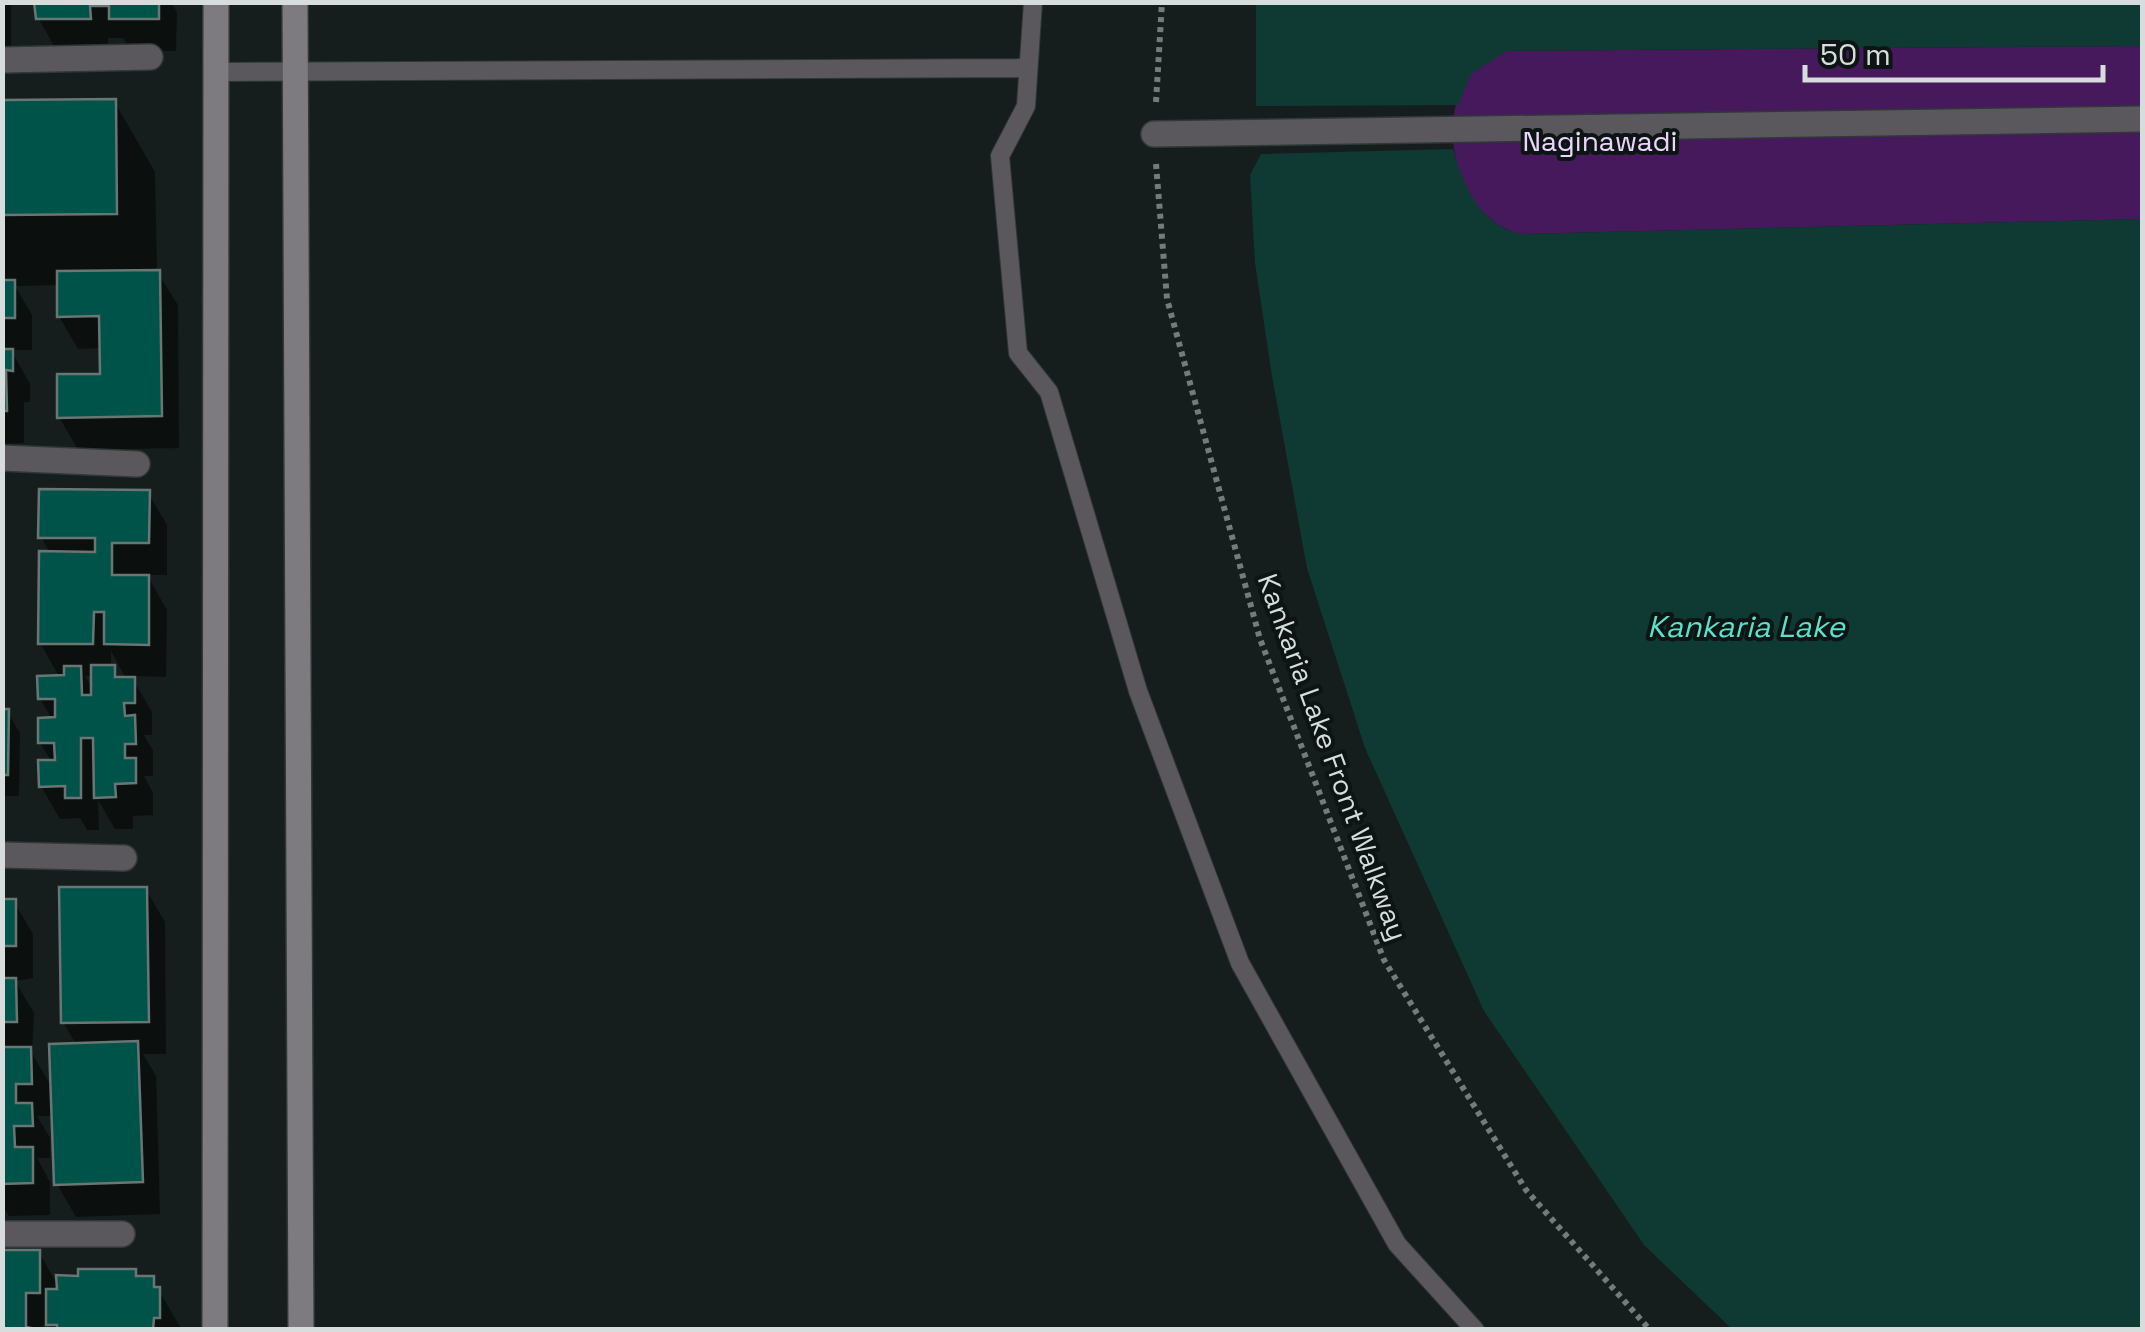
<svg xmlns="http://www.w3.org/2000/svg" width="2145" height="1332" font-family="'Space Grotesk',sans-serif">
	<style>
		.green { fill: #46195d }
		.water { fill: #0f3a34 }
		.shadow { fill: #0007; fill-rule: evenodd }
		.building { fill: #005349; stroke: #6a7673; stroke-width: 2.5 }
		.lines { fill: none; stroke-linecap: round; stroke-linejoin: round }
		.lane-casing { stroke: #303937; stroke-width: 20 }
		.street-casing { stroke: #303937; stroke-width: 28 }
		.secondary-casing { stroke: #303937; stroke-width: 28 }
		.path { stroke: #747c7a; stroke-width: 6; stroke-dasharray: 5 5; stroke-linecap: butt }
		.lane { stroke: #5a585c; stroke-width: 18 }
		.street { stroke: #5a585c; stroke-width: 25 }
		.secondary { stroke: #7d7a80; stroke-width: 25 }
		.labels { text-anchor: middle; stroke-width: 8; stroke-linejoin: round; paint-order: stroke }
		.park-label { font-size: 28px; fill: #edd4fd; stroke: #0c1513 }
		.street-label { font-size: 28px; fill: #d7dddc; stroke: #0c1513 }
		.water-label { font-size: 30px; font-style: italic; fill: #5ae0cb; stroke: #0c1513 }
	</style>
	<rect width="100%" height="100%" fill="#151e1c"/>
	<path class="green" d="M2142,46V219L1520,234C1459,219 1434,127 1468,77C1478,64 1492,58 1507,51Z"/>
	<path class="water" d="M1256,3L2142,2V46L1507,51L1471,74L1458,105L1256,106Z
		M1453,149C1464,186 1479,224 1520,234L2142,219V1329H1732L1644,1245L1484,1011L1365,748L1307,568L1272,376L1255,263L1250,175L1261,154Z"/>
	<path class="shadow" d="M2,2H11V51H2Z
		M37,2H171L177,12L176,51L130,50L123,38H108V51H57L38,18Z
		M114,101L155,172L157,272L178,305L179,448L78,450L59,417L102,376V348L78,349L59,316V285L15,286L32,315V350H11L30,384V402H24V443L2,444V103Z
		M148,493L167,525V575H147L167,610L166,677L131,676L152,712V735H144L153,751V776H144L153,793V815L133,816V829H115L98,800L99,830H87L80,818L60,819L41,786L52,762L40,743L53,720L40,699L60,678L40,643L50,553L41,537ZM111,651L127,680H120L111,668ZM85,676H93L94,692Z
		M2,712H7L20,733L19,796H2Z
		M146,890L165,922L166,1054H143L156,1076L160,1214L76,1217L57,1184L54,1116H37L50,1138V1158H37L50,1182V1215L9,1216L2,1205V902H14L33,934V978L15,981L34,1013L32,1053L53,1090L77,1046L63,1022Z
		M39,1252L59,1288L135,1271L139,1279H152L182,1330H52L49,1325H43V1330H2Z"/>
	<path class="building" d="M34,2H159V19H109V6H90L91,19H36Z
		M116,99L117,214L2,215V100Z
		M160,270L162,416L57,418V374H100L99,316L57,317V271Z
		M2,280H15V318H2Z
		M2,349H13V371L6,370L7,411H2Z
		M39,489L150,490L149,543H112V575H149V645L104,644V612H94L93,644H38L39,551L95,552V538H38Z
		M91,665H115V677H135V703H124L125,716L135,715L136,744H125V758H136V783L115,784L116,797L94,798L93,738H81V798H65V786L39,787L38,760H55L54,743H38V718L55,717V699H38L37,676L64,675V666H81L82,695H91Z
		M2,709H9L8,775H2Z
		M59,887H147L149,1022L61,1023Z
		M2,899H16V946H2Z
		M2,978H16L17,1022H2Z
		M138,1041L143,1182L54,1185L49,1044Z
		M2,1047H31L32,1084H16V1103H32L33,1126H14L15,1147H33V1183L2,1184Z
		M2,1250H40V1293H26V1327L40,1330H2Z
		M78,1269H136V1276H154V1287H160V1318H154L153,1330H57V1325H46V1289H57L56,1275L78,1276Z"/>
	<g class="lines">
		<g class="lane-casing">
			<path id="lane" d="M1033,2L1026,106L1000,156L1018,353L1049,392L1138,691L1240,963L1397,1244L1475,1330
				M216,72L1028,68"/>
		</g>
		<g class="street-casing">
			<path id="street" d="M2,60L150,57
				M1154,134L2142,119
				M2,458L137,464
				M2,855L124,858
				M2,1234H122"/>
		</g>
		<g class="secondary-casing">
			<path id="secondary" d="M295,2L301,1330
				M215,1330L216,2"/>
		</g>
		<path class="path" d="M1156,102L1162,2
			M1156,164L1167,299L1260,639L1384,960L1526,1190L1650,1330"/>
		<use href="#lane" class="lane"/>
		<use href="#street" class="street"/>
		<use href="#secondary" class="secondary"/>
	</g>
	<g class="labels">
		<g class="park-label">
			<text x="1600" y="151">Naginawadi</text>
		</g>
		<g class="street-label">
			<text transform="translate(1333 757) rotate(70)" y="10">Kankaria Lake Front Walkway</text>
		</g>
		<g class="water-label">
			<text x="1746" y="637">Kankaria Lake</text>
		</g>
	</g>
	<rect width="2145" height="1332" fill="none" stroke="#d7dddc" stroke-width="10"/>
	<path d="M1805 65v15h298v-15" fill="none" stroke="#d7dddc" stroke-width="5"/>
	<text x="1820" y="65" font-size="30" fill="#d7dddc" stroke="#0c1513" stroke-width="8" paint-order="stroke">50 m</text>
</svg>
